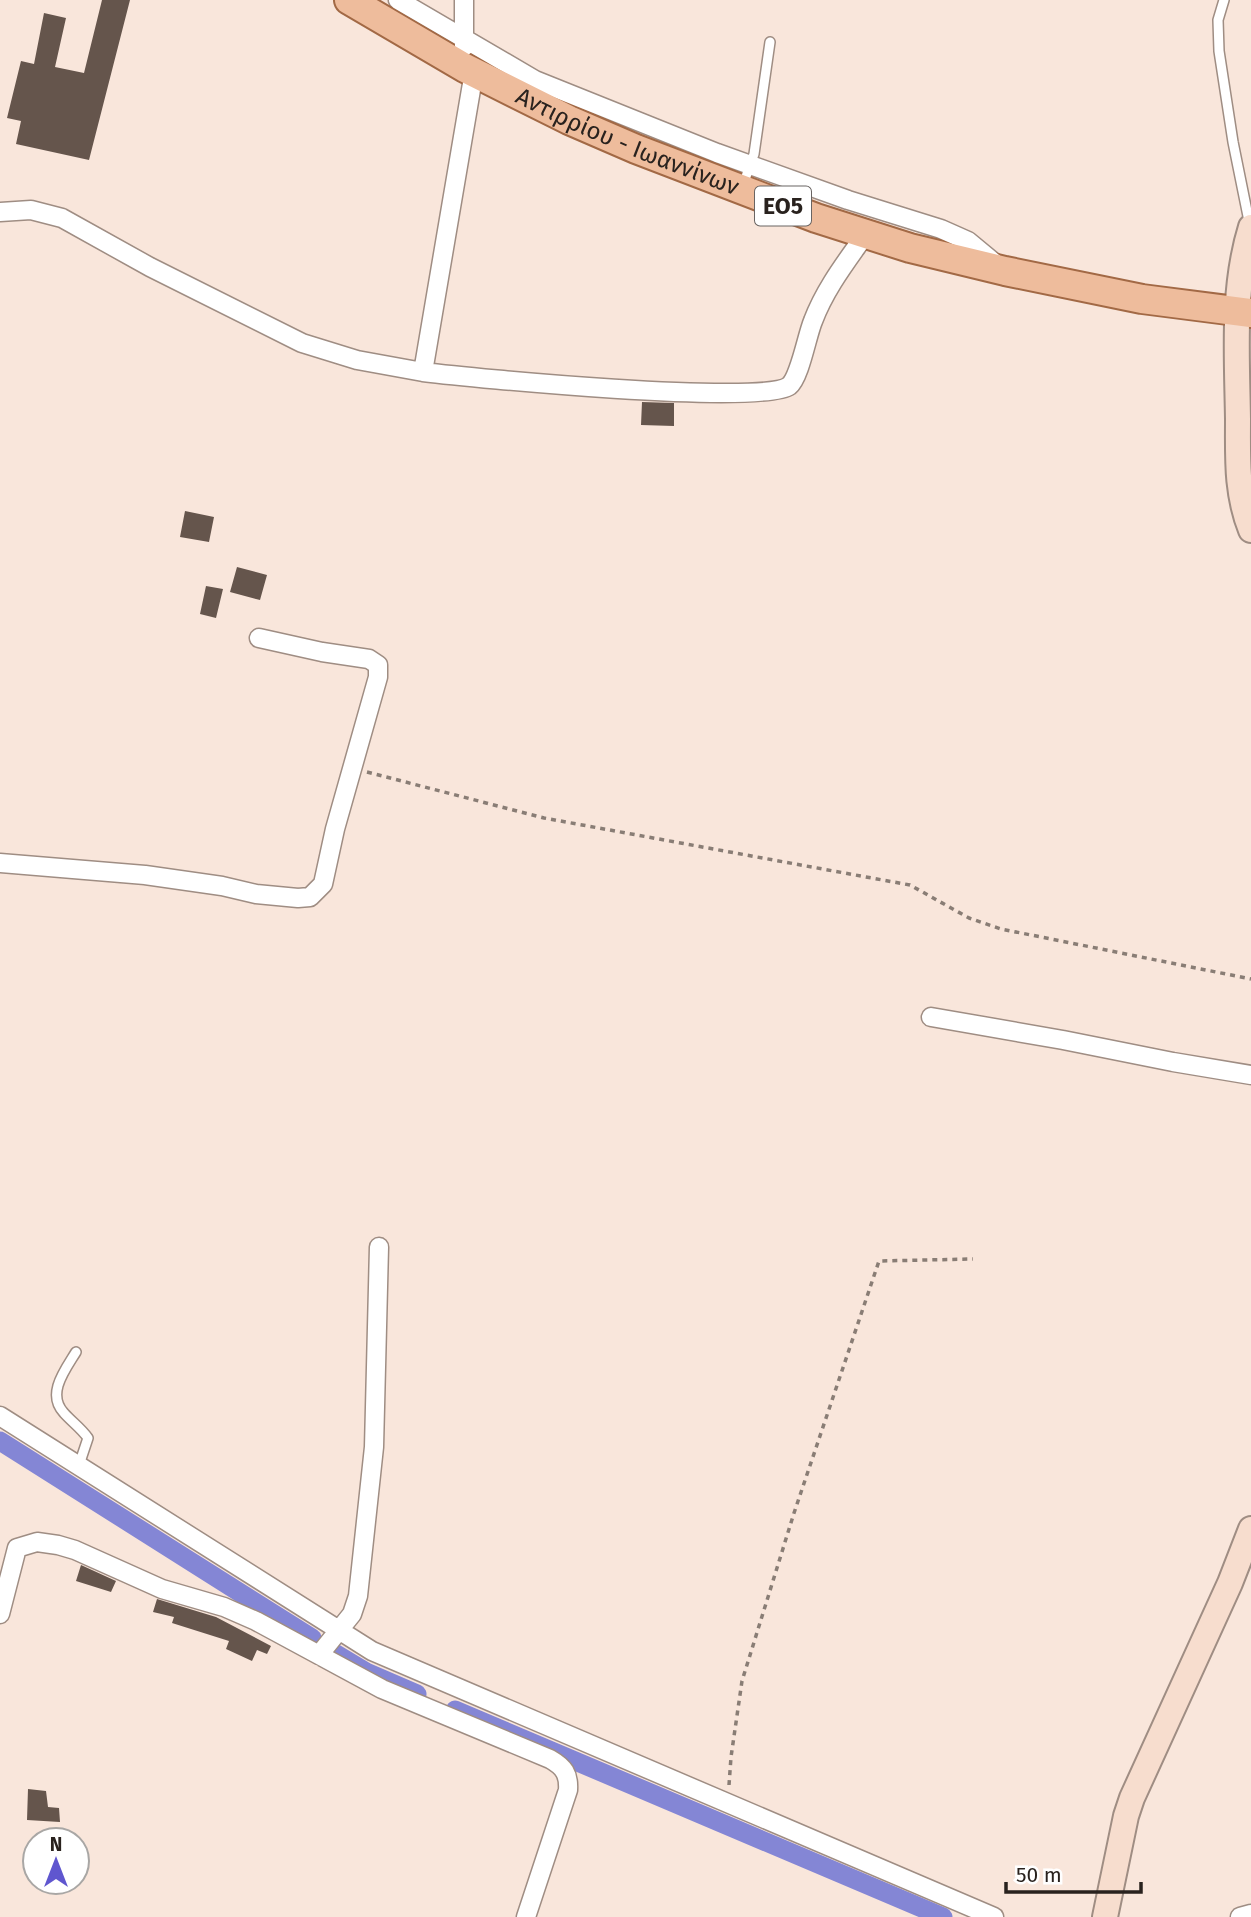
<svg xmlns="http://www.w3.org/2000/svg" width="1251" height="1917" font-family="'Fira Sans',sans-serif">
	<style>
		.lines { fill: none; stroke-linecap: round; stroke-linejoin: round }
		.canal { stroke: #8486d5; stroke-width: 19 }
		.building { fill: #65554c }
		.lane-casing { stroke: #9f8d83; stroke-width: 12 }
		.street-casing { stroke: #9f8d83; stroke-width: 21 }
		.secondary-casing { stroke: #9f8d83; stroke-width: 28 }
		.primary-casing { stroke: #a26945; stroke-width: 32 }
		.path { stroke: #897d75; stroke-width: 3.5; stroke-dasharray: 5 5; stroke-linecap: butt }
		.lane { stroke: #fff; stroke-width: 9 }
		.street { stroke: #fff; stroke-width: 18 }
		.secondary { stroke: #f7ddce; stroke-width: 24 }
		.primary { stroke: #eebc9c; stroke-width: 28 }
		.labels { text-anchor: middle; stroke-width: 7; stroke-linejoin: round; paint-order: stroke }
		.shield { fill: #fff; stroke: #696462; stroke-width: 2 }
		.shield-label { font-size: 23px; font-weight: bold; fill: #29221e }
		.street-label { font-size: 24px; fill: #29221e; stroke: #fff }
	</style>
	<rect width="100%" height="100%" fill="#f9e6db"/>
	<g class="lines">
		<path class="canal" d="M0,1441L312,1638
			M331,1651L366,1672L417,1694
			M455,1710L943,1917"/>
	</g>
	<path class="building" d="M102,0H130L89,160L16,144L21,121L7,118L21,61L34,64L44,13L66,18L55,67L84,73Z
		M642,402L674,403V426L641,425Z
		M185,511L214,517L209,542L180,537Z
		M237,567L267,575L260,600L230,592Z
		M206,586L223,589L216,618L200,614Z
		M81,1565L116,1581L111,1592L76,1581Z
		M157,1599L216,1617L271,1646L267,1654L257,1650L252,1661L226,1649L229,1641L172,1623L174,1617L153,1612Z
		M28,1789L46,1791L48,1807L59,1808L60,1822L27,1820Z"/>
	<g class="lines">
		<g class="lane-casing">
			<path id="lane" d="M1224,0L1218,20L1219,51L1233,142L1250,226
				M743,185L754,154L770,42
				M76,1352C65,1370 46,1394 64,1413C72,1422 81,1428 88,1438L79,1465"/>
		</g>
		<g class="street-casing">
			<path id="street" d="M398,0L535,80L717,153L848,200L941,229L968,241L997,265
				M464,47V0
				M0,212L31,210L62,218L150,267L302,343L357,360L423,372L474,72
				M423,372C471,378 763,406 789,386C800,377 807,335 813,321C825,289 846,262 865,235
				M0,863L145,875L222,886L256,894L298,898L310,897L323,884L335,829L378,677V665L369,659L322,652L259,638
				M931,1017L1063,1040L1173,1062L1251,1075
				M0,1416L372,1651L994,1917
				M0,1614L17,1548L37,1542L58,1545L75,1550L162,1589L224,1607L256,1621L382,1689L550,1759C564,1767 569,1774 568,1790L526,1917
				M319,1655L352,1614L358,1596L374,1447L379,1247
				M1240,1917L1251,1914"/>
		</g>
		<g class="secondary-casing">
			<path id="secondary" d="M1251,227C1232,288 1237,355 1238,419C1238,457 1236,493 1251,530
				M1105,1917L1126,1816L1132,1798L1230,1583L1251,1529"/>
		</g>
		<g class="primary-casing">
			<g id="primary">
				<path id="s1" d="M349,0L465,68L569,120L636,149L816,218L910,248L1005,271L1142,299L1251,313"/>
			</g>
		</g>
		<path class="path" d="M367,772L544,818L910,885L969,918L1001,929L1251,979
			M729,1785L731,1757L742,1681L794,1513L879,1261L973,1259"/>
		<use href="#lane" class="lane"/>
		<use href="#street" class="street"/>
		<use href="#secondary" class="secondary"/>
		<use href="#primary" class="primary"/>
	</g>
	<g class="labels">
		<rect class="shield" x="755" y="186.5" width="56" height="39" rx="5"/>
		<g class="shield-label">
			<text x="783" y="214">ΕΟ5</text>
		</g>
		<g class="street-label">
			<text dy="8" stroke="none"><textPath href="#s1" startOffset="313">Αντιρρίου - Ιωαννίνων</textPath></text>
		</g>
	</g>
	<g transform="translate(56 1861)"><circle r="33" fill="#ffffff" stroke="#a9a7a5" stroke-width="2"/>
	<path d="M0-5L12 26L0 18L-12 26Z" fill="#5f56cf"/>
	<text y="-10" font-size="19" font-weight="bold" text-anchor="middle" fill="#29221e">N</text>
	</g>
	<path d="M1006 1882v10h135v-10" fill="none" stroke="#29221e" stroke-width="3.5"/>
	<text x="1016" y="1882" font-size="21" fill="#29221e" stroke="#ffffff" stroke-width="5" paint-order="stroke">50 m</text>
</svg>
